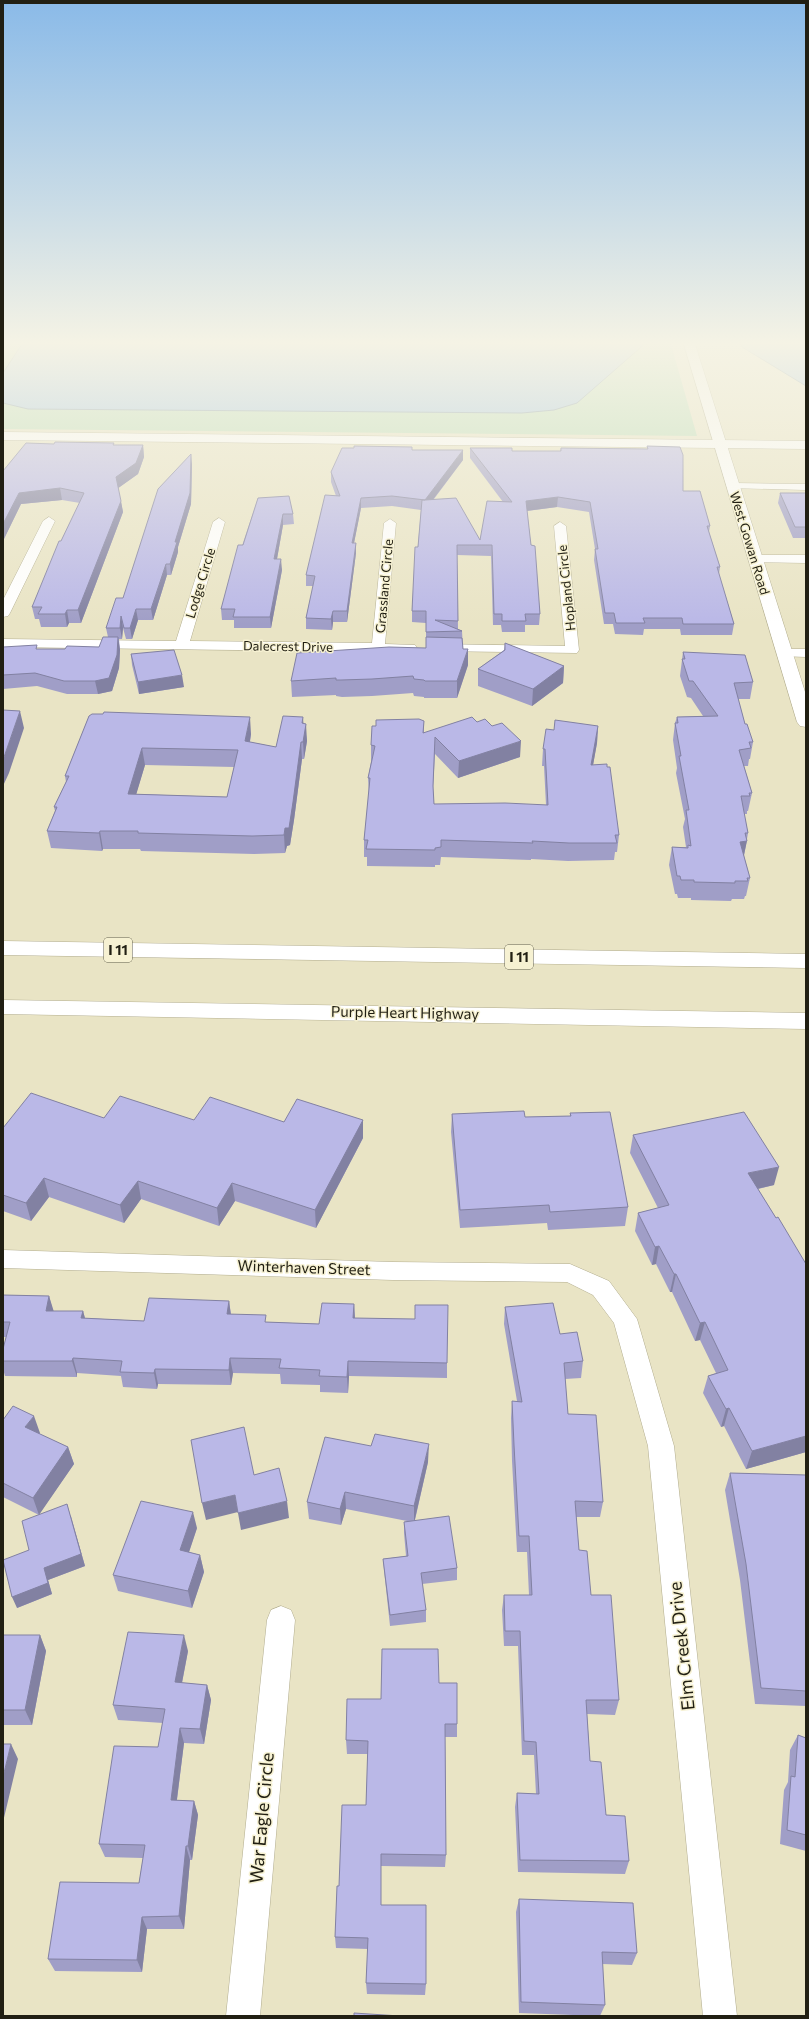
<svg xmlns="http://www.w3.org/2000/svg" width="809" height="2019" font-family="Commissioner,sans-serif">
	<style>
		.green { fill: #baddb7 }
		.water { fill: #9ec4e7; stroke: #7892a7 }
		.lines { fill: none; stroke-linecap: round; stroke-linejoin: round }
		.minor-casing { stroke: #b2ad8f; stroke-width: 1 }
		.tertiary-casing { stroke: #b2ad8f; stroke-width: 1 }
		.secondary-casing { stroke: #b2ad8f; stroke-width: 1 }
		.motorway-casing { stroke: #b2ad8f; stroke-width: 1 }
		.minor { fill: #fff; fill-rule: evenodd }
		.tertiary { fill: #fff; fill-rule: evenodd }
		.secondary { fill: #fff; fill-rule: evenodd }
		.motorway { fill: #fff; fill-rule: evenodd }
		.wall { fill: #a09ec7; fill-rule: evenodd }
		.shaded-wall { fill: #8281a2 }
		.building { fill: #bab8e7; stroke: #8281a2; fill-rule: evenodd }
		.labels { text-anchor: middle; stroke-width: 3; stroke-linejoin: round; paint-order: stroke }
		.far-street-label { font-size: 13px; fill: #211f13; stroke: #f6f1d2 }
		.shield { fill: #f6f1d2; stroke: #615e4c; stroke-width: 1 }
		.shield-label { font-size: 14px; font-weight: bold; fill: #211f13 }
		.street-label { font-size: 15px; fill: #211f13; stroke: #f6f1d2 }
		.near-street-label { font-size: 18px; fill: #211f13; stroke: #f6f1d2 }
	</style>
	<rect width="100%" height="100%" fill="#e9e4c5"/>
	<path class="green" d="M3,341H670L697,436L3,429Z"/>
	<path class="water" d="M24,341H645L640,348L577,403L554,410L522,413L28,409L3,403V373Z
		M740,341H806V386L742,347Z"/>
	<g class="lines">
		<g class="minor-casing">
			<path id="minor" d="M733,483L806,484V490L729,488L727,486L729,484Z
				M49,517L55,521L10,613L8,616L3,617V600L43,521Z
				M219,518L225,522L190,641L372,643L384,523L390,519L396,523L385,644L415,645L417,648L415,651L410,652H378L3,647V639L176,641L213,522Z
				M560,522L566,526L579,650L577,653L431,651L429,648L431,645L436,644L565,646L554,526Z
				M755,555H806V563L751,562L749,559L751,556Z
				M784,649H806V657L779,656L777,653L779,650Z
				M3,1250L393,1262L570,1264L609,1281L637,1319L674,1446L737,2016H703L648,1446L614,1323L593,1295L567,1282L393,1280L3,1268Z
				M281,1606L291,1610L295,1620L260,2016H226L267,1620L271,1610Z"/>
		</g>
		<g class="tertiary-casing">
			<path id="tertiary" d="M683,341H694L806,695V727L800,726L797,722Z"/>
		</g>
		<g class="secondary-casing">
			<path id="secondary" d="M3,432L806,441V449L3,440Z"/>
		</g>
		<g class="motorway-casing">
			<path id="motorway" d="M3,941L806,954V968L3,955Z
				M3,1000L806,1013V1029L3,1014Z"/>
		</g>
		<use href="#minor" class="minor"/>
		<use href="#tertiary" class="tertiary"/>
		<use href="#secondary" class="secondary"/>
		<use href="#motorway" class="motorway"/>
	</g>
	<path class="wall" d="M114,445H143L144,457L138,474L118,488L123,512L81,623H69L67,627H41L39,619H35L32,607L61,541L80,503L62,500L21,504L3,541V471Z
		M647,446L683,491L710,526L709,532L720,567L719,574L734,624L732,635H681L680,629H644L643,635L615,634L613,624H604L594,560L595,549L589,512L557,507L527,511L531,545L540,614L539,625H525V632H502L501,625H493L491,556L457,555L458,629L462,631L463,649L468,665L457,698H424V697L414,696L413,693L372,696L342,697L336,696V695L292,697L291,681L426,648V623L412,622V611L421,510L392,506L361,508L354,543H356V553L347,622H333L332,630L306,629V618L313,586H306V575L336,496L331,482V472L412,450L463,460L434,499L480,540L503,502L470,458V448L512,451H560L561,448L647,449Z
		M192,464L191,504L178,547V552L171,575H167L153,620H138L132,639H126L123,628L122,639H119L120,650L119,668L112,691L98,694H67L37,686L3,689V647L37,649H65L99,647L108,637L106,628L123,598Z
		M780,493H806V538H793L778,503Z
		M258,498L293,514L294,524L283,525L277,559L282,570L271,628H234V620H222L221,609Z
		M505,643L564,666L563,683L532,706L478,686V669L504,650Z
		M683,652L753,682L750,699H738L745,724L753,742L750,759H749L748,766H744L752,793L748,811H747V814H744L748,833L744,856L750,878L746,896H745L744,899H732L731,901L691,900V898H678L677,894H675L669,865L672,847H686L683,827L685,819L676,773L677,768L673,740L675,723L677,717L703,716L691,698L687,697L680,676Z
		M131,654L184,687L139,694L132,665Z
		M89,716L251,734L250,742L276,747L304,723L307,741L304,759H302L294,820L290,845L287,846L285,853L254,854L141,851L140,849H103L102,851L51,848L47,831L55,811L54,807L66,782L65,776ZM145,765L234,767L227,797L136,794Z
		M424,721V733L520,757L458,778L435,754L433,789L434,804L546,805L544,766H542L543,749L554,730L598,726L597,743L593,765L619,835L617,852H615L614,860L568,861L531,859V860L441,857L440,865H435V867L367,866V857H364V840L369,794L368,778L371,762V745Z
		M570,1113L628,1207L625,1226L548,1230L547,1223L460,1228L451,1132L452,1114L525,1117L570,1116Z
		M104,1118L284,1122L363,1120V1138L316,1228L235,1201L219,1226L141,1199L124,1223L49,1197L31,1221L3,1211V1128Z
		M633,1135L774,1185L758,1189L776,1218L806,1264V1452L746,1469L724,1426L721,1427L703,1393L708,1376L716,1373L700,1340L695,1341L672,1292H670L656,1264L652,1265L635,1231L638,1213L658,1208L630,1153Z
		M3,1295L49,1296L53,1311H83L85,1318L144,1321L229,1301L231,1314L266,1322L319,1324L354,1304L355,1318L447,1363V1378L349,1376L348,1393L320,1392V1385L281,1384L280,1374L233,1373L231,1385L158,1384L157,1389L123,1387L121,1376L77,1373V1377L5,1376L3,1369V1349L6,1337H3Z
		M505,1307L560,1334L583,1361L581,1378L565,1379L568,1414L603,1502L600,1517H576L579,1550L619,1700L615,1715L587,1714L590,1761L606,1815L629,1861L625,1874L518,1872L515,1807L517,1793L536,1794L534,1755H522L518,1646H504L502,1610L504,1595H529L527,1552H517L512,1461L511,1418L512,1401H517L504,1324Z
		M3,1420L40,1433L39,1434L68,1447L74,1464L39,1514L71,1516L85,1566L48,1580L52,1594L17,1608L29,1550L39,1515L3,1497Z
		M371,1446L428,1462L415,1520L457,1568V1580L422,1584L426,1610V1622L390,1626L384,1570L383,1559L406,1556L404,1533V1522L407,1521L346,1509L341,1525L309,1519L307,1502Z
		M730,1473L806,1475V1706L755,1704L740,1580L725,1490Z
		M197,1528L189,1552L200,1555L204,1572L192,1608L118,1591L113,1575Z
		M3,1635H40L46,1651L32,1725H3Z
		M188,1651L182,1683L207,1685L211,1700L204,1744L184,1743L177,1800L194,1801L198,1815L192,1860H190L184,1929H147L142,1972L55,1971L48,1959L139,1883L143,1858L105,1857L99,1844L158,1747L163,1723L118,1720L113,1705Z
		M439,1683L457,1724V1737H445L446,1855L445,1867L381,1866V1905L426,1984L425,1995L367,1994L366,1983L368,1949L336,1948L335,1937L339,1886L366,1805L368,1754H347L346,1740L381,1699Z
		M798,1735L806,1738V1851L780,1844L784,1790L788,1782L790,1750Z
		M519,1899L637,1953L632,1965L602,1964L605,2005L600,2016L519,2013L516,1912Z"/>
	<path class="shaded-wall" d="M143,445L144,457L138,474L117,489L116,477Z
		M463,450V460L425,510V500Z
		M191,454L192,464L191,504L178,547V552L171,575L170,564Z
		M60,488L62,500L21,504L3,541V524L19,493Z
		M558,497L557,507L526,511V501Z
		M361,498V508L352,553V543Z
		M121,501L123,512L81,623L78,610Z
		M283,514V525L275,570L274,559Z
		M356,543V553L347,622V611Z
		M281,559L282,570L271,628L270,617Z
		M166,564L167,575L153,620L151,609Z
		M136,609L138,620L132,639L130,628Z
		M67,610L69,623L67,627L65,614Z
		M333,611V622L332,630L331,619Z
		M121,616L123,628L122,639L120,628Z
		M118,637L120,650L119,668L112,691L98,694L95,681Z
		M468,649V665L457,698V681Z
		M564,666L563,683L532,706L533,689Z
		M182,675L184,687L139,694L138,682Z
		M20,711L24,728L9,773L3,786V760Z
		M250,717L251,734L247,758L245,741Z
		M303,717L304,733L306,724L307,741L304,759L302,723Z
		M598,726L597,743L590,782L591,765Z
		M521,741L520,757L458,778L459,761Z
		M301,742L302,759L294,820L290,845L287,846L285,853L284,835Z
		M142,748L145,765L131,812L128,794Z
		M100,831L103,849L102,851L99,833Z
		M747,841L743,859L740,842Z
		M363,1120V1138L316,1228L315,1210Z
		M779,1167L774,1185L744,1192L748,1173Z
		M44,1178L49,1197L31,1221L26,1203Z
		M138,1181L141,1199L124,1223L120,1205Z
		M232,1183L235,1201L219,1226L217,1208Z
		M659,1246L656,1264L652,1265L655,1247Z
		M674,1274H676L672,1292H670Z
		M49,1296L54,1312L46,1311Z
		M229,1301L231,1316L227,1314Z
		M354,1304L355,1320L353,1318Z
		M83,1311L87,1326L81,1318Z
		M705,1322L700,1340L695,1341L700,1323Z
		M73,1358L77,1373V1377L72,1361Z
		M230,1358L233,1373L231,1385L229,1370Z
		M348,1361L349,1376L348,1393L347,1377Z
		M155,1369L158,1384L157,1389L154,1373Z
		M729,1408L724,1426L721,1427L726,1409Z
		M34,1416L40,1433L31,1445L25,1427Z
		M806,1436V1452L746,1469L752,1451Z
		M429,1444L428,1462L414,1523V1506Z
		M68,1447L74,1464L39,1515L33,1498Z
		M345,1492L346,1509L341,1525L340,1509Z
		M235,1495L238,1512L206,1520L202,1503Z
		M287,1501L289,1518L241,1530L238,1513Z
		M67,1504L85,1566L48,1580L52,1594L17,1608L12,1597Z
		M193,1512L197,1528L184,1567L180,1550Z
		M200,1555L204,1572L192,1608L188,1591Z
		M40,1635L46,1651L32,1725L25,1710Z
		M184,1635L188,1651L179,1698L175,1682Z
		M207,1685L211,1700L204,1744L200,1729Z
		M180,1728L184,1743L175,1814L171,1800Z
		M11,1744L18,1759L3,1822V1777Z
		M194,1801L198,1815L192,1860L188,1846Z
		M186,1846L190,1860L184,1929L179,1916Z
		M142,1917L147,1929L142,1972L137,1960Z"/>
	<path class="building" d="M55,442L114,443L113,445H143L136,463L116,477L121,501L78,610H67L65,614H38L42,607H32L59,541H61L84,493L60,488L19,493L3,524V471L26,443L54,444Z
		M354,446L412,447V450H463L425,500L456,498L480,540L487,501L512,502L470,448H512V451H561V448L648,449L647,446L680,447L683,455V491H700L710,526H707L720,567H717L734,624H683L682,618H643L645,623H616L614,613H605L595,549H598L590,502L558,497L526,501L531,545L535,546L540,614H525L526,621H502V614H494L492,545H457L458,621L435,620L462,631L426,632V611H412L415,547H418L422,500H425L392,496L361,498L352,543H356L347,611H333L331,619L306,618L315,576L306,575L325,495L340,496L331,472L342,448H354Z
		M191,454L190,493L175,542H177L170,564H166L151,609H136L130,628H124L121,616L120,628H106L116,598H123L158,489Z
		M780,493H806V527H795Z
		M289,496L293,514H283L274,559H281L270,617H233L235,609H221L238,545H243L258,498Z
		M103,637H118L117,655L109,678L95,681H64L35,673L3,675V647L37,645L36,649H65L67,646L99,647Z
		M426,637L462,638L463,649H468L457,681H425L424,680L414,679L413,676L372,679L341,680H336V678L291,681L297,653L389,647L426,648Z
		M505,643L564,666L533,689L478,669L505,650Z
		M174,650L182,675L138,682L131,654Z
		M683,652L745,655L753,682L734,683L745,724H747L753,742H749L751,748L739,750L752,793H749L750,796H741L748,833H745L747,841L740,842L750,878H747L748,881H735V883L694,882V880H681L680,876H677L672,847L688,848V845L691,846L686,810H689L679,756H681L675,723H678L677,717L718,716L693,681H689L682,659H685Z
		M3,710L20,711L3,760Z
		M104,712L250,717L245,741L276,747L283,716L303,717L302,723L306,724L303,742H301L293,802L289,828H285L284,835L252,836L138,833V831H100L99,833L47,831L57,807H54L69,776H65L89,716L92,714H103ZM142,748L238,750L227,797L128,794Z
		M472,717L477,722L485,719L492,726L502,723L521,741L459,761L435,737L433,786L434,804L505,803L548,805L545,749H543L546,729L554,730L555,720L598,726L591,765L607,764V767H610L619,835H615L617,843H569L532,841L533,843L441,840V847L435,848V850L366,849L368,840H364L370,778H368L375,746L371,745L372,726H376V720L419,719L424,721L423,733Z
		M31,1093L104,1118L120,1096L194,1120L210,1097L284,1122L297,1099L363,1120L315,1210L232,1183L217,1208L138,1181L120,1205L44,1178L26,1203L3,1195V1128Z
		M524,1111L525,1117L571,1116L570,1113L610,1112L628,1207L550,1212L549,1205L460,1210L452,1114Z
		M744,1112L779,1167L748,1173L776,1218L778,1217L806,1264V1436L752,1451L729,1408L726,1409L708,1376L728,1370L705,1322L700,1323L676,1274H674L659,1246L655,1247L638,1213L669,1205L633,1135Z
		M3,1295L49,1296L46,1311H83L81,1318L144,1321L149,1298L229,1301L227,1314L266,1315L265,1322L319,1324L322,1303L354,1304L353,1318L415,1319V1305H448L447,1363L348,1361L347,1377L319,1376L320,1370L279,1368L281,1359L230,1358L229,1370L155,1369L154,1373L120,1372L122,1361L73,1358L72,1361H3V1349L10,1322H3Z
		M553,1303L560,1334L577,1332L583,1361L564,1363L568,1414L596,1415L603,1502L575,1501L579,1550L587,1551L591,1595H611L619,1700H586L590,1761L601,1762L606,1815L625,1816L629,1861L520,1860L517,1793L539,1794L536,1742L524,1741L520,1631H505L504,1595H532L529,1536H519L514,1445L512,1401L522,1402L505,1307Z
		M13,1406L34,1416L25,1427L68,1447L33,1498L3,1483V1420Z
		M244,1427L254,1475L279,1468L287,1501L238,1513L235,1495L202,1503L191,1440Z
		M375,1434L429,1444L414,1506L345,1492L340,1509L307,1502L325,1437L371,1446Z
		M730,1473L806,1475V1691L761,1688L746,1564Z
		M141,1501L193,1512L180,1550L200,1555L188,1591L113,1575Z
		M67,1504L81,1554L44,1568L48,1583L12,1597L3,1560L29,1550L22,1521Z
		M449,1516L457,1568L421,1573L426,1610L390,1615L383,1559L408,1556L404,1522Z
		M128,1632L184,1635L175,1682L207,1685L200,1729L180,1728L171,1800L194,1801L188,1846H186L179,1916L142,1917L137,1960L48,1959L60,1882L139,1883L145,1845L99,1844L114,1746L158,1747L165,1709L113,1705Z
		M3,1635H40L25,1710H3Z
		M382,1649H438L439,1683H457V1724H445L446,1855L381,1854V1905H426V1984L366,1983L368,1938L335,1937L337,1886H339L342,1805H366L368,1741L346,1740L347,1699H381Z
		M798,1735L806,1738V1835L787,1830L791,1776L795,1777Z
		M3,1744H11L3,1777Z
		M519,1899L633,1903L637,1953L602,1952L605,2005L521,2002Z
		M354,2013L400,2016H354Z"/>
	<linearGradient id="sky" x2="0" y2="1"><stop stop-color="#8abae8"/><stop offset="0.55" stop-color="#f5f3e5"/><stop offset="1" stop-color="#f5f3e5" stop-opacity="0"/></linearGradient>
	<rect width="809" height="624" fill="url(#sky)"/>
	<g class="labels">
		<g class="far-street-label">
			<text transform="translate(750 543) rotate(73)" y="5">West Gowan Road</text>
			<text transform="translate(200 583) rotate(-73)" y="5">Lodge Circle</text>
			<text transform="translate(384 586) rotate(-85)" y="5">Grassland Circle</text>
			<text transform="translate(566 588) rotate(-96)" y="5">Hopland Circle</text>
			<text transform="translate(288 646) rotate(1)" y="5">Dalecrest Drive</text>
		</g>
		<g class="shield">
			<rect x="104" y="938" width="28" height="24" rx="3"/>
			<rect x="505" y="945" width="28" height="24" rx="3"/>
		</g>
		<g class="shield-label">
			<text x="118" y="955">I 11</text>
			<text x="519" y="962">I 11</text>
		</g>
		<g class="street-label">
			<text transform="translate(405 1013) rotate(1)" y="5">Purple Heart Highway</text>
			<text transform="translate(304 1268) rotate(2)" y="5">Winterhaven Street</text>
		</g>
		<g class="near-street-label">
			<text transform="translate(682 1646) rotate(-96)" y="6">Elm Creek Drive</text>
			<text transform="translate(262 1818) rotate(-85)" y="6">War Eagle Circle</text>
		</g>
	</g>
	<rect width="809" height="2019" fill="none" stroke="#211f13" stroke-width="8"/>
</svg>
